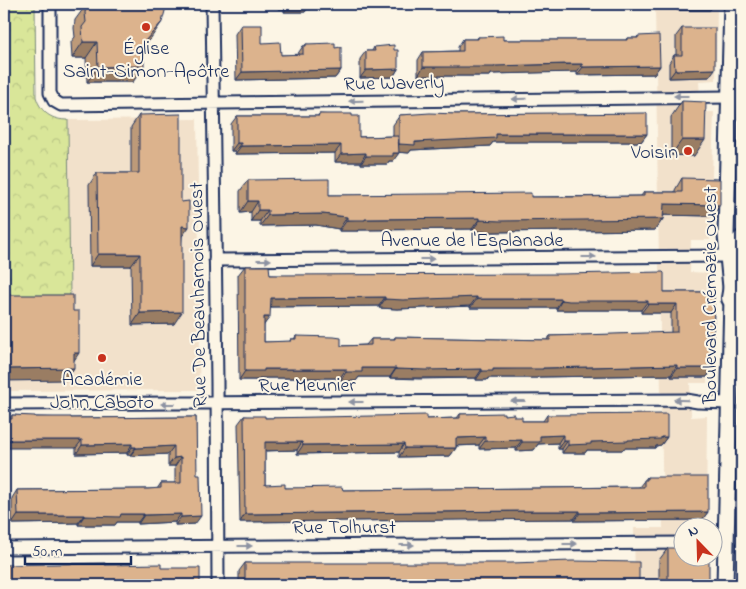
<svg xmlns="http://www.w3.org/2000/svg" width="746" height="589" font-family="'Indie Flower',sans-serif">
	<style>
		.built { fill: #f2e1cb }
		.park { fill: url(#park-crowns); stroke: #7a8a7c }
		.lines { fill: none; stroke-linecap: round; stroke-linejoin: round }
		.minor-casing { stroke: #1b2f5e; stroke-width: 15 }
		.secondary-casing { stroke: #1b2f5e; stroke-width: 19 }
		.motorway-casing { stroke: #1b2f5e; stroke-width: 24 }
		.minor { stroke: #fcf5e5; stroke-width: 11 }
		.secondary { stroke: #fcf5e5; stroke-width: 15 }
		.motorway { stroke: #fcf5e5; stroke-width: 20 }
		.wall { fill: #bd9a79; stroke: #1b2f5e; fill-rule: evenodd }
		.shaded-wall { fill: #9a7d63; stroke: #1b2f5e }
		.building { fill: #dcb38d; stroke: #1b2f5e; fill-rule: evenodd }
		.oneway { fill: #8c92a2 }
		.poi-dot { fill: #c8321e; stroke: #fcf5e5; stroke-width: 2 }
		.labels { text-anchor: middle; stroke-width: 4; stroke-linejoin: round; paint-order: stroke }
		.poi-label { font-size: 20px; fill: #1b2f5e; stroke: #fcf5e5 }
		.street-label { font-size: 20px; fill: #1b2f5e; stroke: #fcf5e5 }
	</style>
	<defs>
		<pattern id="park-crowns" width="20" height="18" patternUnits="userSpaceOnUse" patternTransform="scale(1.25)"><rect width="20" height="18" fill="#d9e699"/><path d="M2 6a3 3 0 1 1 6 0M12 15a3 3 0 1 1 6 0" fill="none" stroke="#bac686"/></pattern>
	</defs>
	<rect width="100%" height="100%" fill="#fcf5e5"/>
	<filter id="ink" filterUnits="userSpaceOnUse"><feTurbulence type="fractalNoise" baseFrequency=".02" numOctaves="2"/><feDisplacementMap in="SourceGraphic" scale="10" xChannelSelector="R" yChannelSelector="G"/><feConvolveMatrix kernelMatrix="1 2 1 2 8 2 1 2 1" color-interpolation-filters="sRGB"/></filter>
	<g filter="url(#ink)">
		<path class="built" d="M655,4H717L716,80L699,81L701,112H714L710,240H691L690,272L711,273L707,383H690L691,417L707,416L706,526H684V556L704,585H635L634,528H663Z
			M197,119L200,328L199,390L4,391V303L70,299L68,120Z"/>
		<path class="park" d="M4,4H35L36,97C41,113 52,120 68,120L70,299L4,303Z"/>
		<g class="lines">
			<g class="minor-casing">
				<path id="minor" d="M50,4V93L54,101L61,105L730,97
					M212,4L217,382L218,585
					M215,260L728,256
					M4,404L686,400L698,402L729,403
					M714,543H727
					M4,548L684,543"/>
			</g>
			<g class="secondary-casing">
				<path id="secondary" d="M725,585L732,298L726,235L732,4"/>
			</g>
			<g class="motorway-casing">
				<path id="motorway" d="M732,298L742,241"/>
			</g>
			<use href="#minor" class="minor"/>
			<use href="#secondary" class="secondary"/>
			<use href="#motorway" class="motorway"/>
		</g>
		<path class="wall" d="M254,4H465H455L453,7H409V4L314,5L311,9H307L305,12H284V9H278V4Z
			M529,4H581H577L574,8L535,9V7H529Z
			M677,4H715L710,10H677Z
			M86,5L151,38L144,46L133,82H87L86,58H72L71,42L75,37L74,28L75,20Z
			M241,25L262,43L281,55H297L303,46H305L306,44L335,48L341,70L335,78L236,80L235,34Z
			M682,28L709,77L669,78V63L674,55H676V36Z
			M638,36L660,66L654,74L577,75V72H561L491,74L490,76H418V60L423,52L458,51V47L463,39H477L478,37L503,40H626L627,38H637Z
			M374,47L394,50L398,69L393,77L360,78V59L366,51H372Z
			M682,101L694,156L671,155V117Z
			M319,114L352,116L359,137L393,136V125L400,115L456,114H556L647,134L641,142H493L490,146L411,150L409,153L399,152L393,161H389L387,164H361V162H335V153L235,154V151H231V124L237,116H318Z
			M139,115L182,237L174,324L132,325L131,266H90L89,185L97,173H131V127Z
			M682,178L712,216L664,215L663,219L655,230L492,232L472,231V229L359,230L358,231H339V229L316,225L260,226V221H251V212L240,213V191L248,180L329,195L531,197L641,196L644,192H675V190Z
			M245,266L270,275L664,292H714L713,368L707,377H671V375L538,377L537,378H488L487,380H476V378L419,379L390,378V377H359L356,381H340V378H259L258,380H239L238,275ZM379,306V308L397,309L470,306V308H556V310H641V313H671V333L550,336L547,340L395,337L394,339H371L366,345L341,346L296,336L294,339H291L289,342H264V326L270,307Z
			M460,414L504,415L514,417L522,421H543L547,415L667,437L661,445L656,446L655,448H624L622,450H587L585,453H562V449H558V443L538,444L534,450L516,451V448L479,449V445L456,446V448L450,456L399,457V452L297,454V450L265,451V485L285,488L343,490L639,487L647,477L708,512L702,520L574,521V519H516L240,522L238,424L244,416L265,418L427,419L457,418Z
			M12,415L35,417L71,418L196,417L195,524L175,525V522L138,524V522H117L115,525H78V523L12,524V498L17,490L148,489H157L161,483H175V466H168V454L130,456V455H127V453L76,454V448L9,419Z
			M668,548L709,585H659V560Z
			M245,563L639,585H239V571Z"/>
		<path class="shaded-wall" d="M282,4H288L284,9H278Z
			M290,4H409L314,5L311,9H307L305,12H284Z
			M412,4H465H455L453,7H409Z
			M531,4H537L535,7H529Z
			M538,4H581H577L574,8L535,9Z
			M644,4H655L653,6L642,7Z
			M682,4H715L710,10H677Z
			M162,22L151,38L133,58L144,42Z
			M83,42H97L86,58H72Z
			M582,64L577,72L491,74L490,76H418L423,67Z
			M144,66L133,82H87L98,67Z
			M660,66L654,74L577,75L583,67Z
			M398,69L393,77L360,78L366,70Z
			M715,69L709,77L669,78L675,70Z
			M341,70L335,78L236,80L242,72Z
			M498,134H647L641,142H493L490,146L411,150L409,153L393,152L399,144Z
			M682,140H705L694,156L671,155Z
			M237,143H241L235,151H231Z
			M341,145L335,153L235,154L241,146Z
			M366,153L361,162H335L341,154Z
			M393,153H399L393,161H389L387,164H361L366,156Z
			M248,201H258L251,212L240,213Z
			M664,204L720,205L712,216L656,215Z
			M258,210H268L260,221H251Z
			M323,214L347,217L339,229L316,225L260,226L268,215Z
			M480,218L472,229L359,230L358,231H339L347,220L365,219Z
			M663,219L655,230L492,232L472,231L480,220Z
			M182,226L189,227L180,239Z
			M98,254H140L131,266H90Z
			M385,297L379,306L265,307L271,298Z
			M477,297L470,306L397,309L379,308L385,299Z
			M477,299H562L556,308H470Z
			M562,300L648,301L641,310H556Z
			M648,304H677L671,313H641Z
			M182,312L174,324L132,325L140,313Z
			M264,317H270L263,326Z
			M74,353H79L71,365Z
			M677,365L671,375L538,377L537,378H488L487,380H476L482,371L493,369L543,368Z
			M74,368L66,380L4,381V369Z
			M362,368H396L390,377H359L356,381H340L346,372Z
			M677,368H713L707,377H671Z
			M264,369H346L340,378H259L258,380H239L245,371Z
			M396,369H482L476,378H390Z
			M563,435L558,443L538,444L534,450L516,451L522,442L540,436Z
			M485,437L479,445L450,446L456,438Z
			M667,437L661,445L656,446L655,448H624L622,450H587L585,453H562L568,445L591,442Z
			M4,440H82L76,448H4Z
			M522,440L516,448L479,449L485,441Z
			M563,440H568L562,449H558Z
			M265,442H302L297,450L259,451Z
			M132,444L127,453L76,454L82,445Z
			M404,444L399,452L297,454L303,445Z
			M174,446L168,454L130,456L136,448Z
			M132,447H136L130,455H127Z
			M405,448H456L450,456L399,457Z
			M181,457L175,466H168L174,458Z
			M522,511H580L574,519L240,522L245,514Z
			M708,512L702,520L574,521L580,513Z
			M121,514H144L138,522H117L115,525H78L84,516Z
			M181,514L175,522L138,524L144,515Z
			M18,515H84L78,523L12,524Z
			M201,516L195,524L175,525L181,517Z
			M369,584H423L422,585H369Z
			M617,584V585H542Z"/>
		<path class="building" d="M87,4H163L165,11L162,22L144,42V66L98,67L97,42H83L82,27L86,22L85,13L86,5Z
			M241,25H262V43L280,42L281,55L303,54V46H306V44L335,43V48L341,47V70L242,72Z
			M682,28H715V69L675,70L674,55H682Z
			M659,35L660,66L583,67L582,64H567L495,66V67H423V52L463,51V39H478V37L503,36V40H627V38H638V36Z
			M394,45V50H398V69L366,70V51H375L374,47Z
			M682,101L706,102L705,140H682Z
			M430,113L456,114L556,113V114L647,113V134H496V138L415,142V145L399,144V116L400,115Z
			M181,114V202L189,201V227L182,226V312L140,313V254H98L97,173H139V115Z
			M319,114H352V116H359V137L398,136L399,153H393V156H366V153L341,154V145L241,146V143H237V116H319Z
			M682,178L720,179V205L664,204L663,219L500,221L480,220V218L365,219V220H347V217L323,214L268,215V210H258V201H248V180L329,179V195L531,193V197H569L644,196V192H682Z
			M245,266H269L270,275L562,274L663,272L664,273V292H714L713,368H677V365L543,368V369H493V371H482V369L425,370L396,369V368H362V372H346V369H264V371H245ZM385,297V299L403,300L477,297V299H562V300L569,301H648V304H677V332L550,336V340L395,337V339H371V345L341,346V338L334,337L296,336V339H291V341L264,342V317H270L271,298Z
			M4,295H73V311H79V353H74V368L4,369Z
			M504,413V415L514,414V417H522V421H547V415L667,414V437H661V439L628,440V441L591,442V444L568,445V440H563V435L540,436V442H522V440L485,441V437L456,438V448H405L404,444L303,445L302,442H265V485L285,484V488L342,487L343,490L644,487V480H647V477H708V512L580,513V511H522L245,514L244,416H265V418L427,415V419L460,418V414Z
			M12,415L35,416V417H71V418L196,417L197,475H200L201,516L181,517V514L144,515V514H121L120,517L84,516V515H18L17,490L148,489L161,488V483H181V457L174,458V446L136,448V447H132V444L82,445V440H4V419H12Z
			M668,548H684V556H709V585H668Z
			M572,561L639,562V585H617V584L542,585L369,584V585H245V563H511Z
			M105,563V565L161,564V568H200V585H4V565Z"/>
		<defs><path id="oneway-solid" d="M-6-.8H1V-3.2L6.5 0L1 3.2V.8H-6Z" transform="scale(1.25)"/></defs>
		<g class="oneway">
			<use href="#oneway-solid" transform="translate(681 96) rotate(180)"/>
			<use href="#oneway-solid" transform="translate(519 99) rotate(179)"/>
			<use href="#oneway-solid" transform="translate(356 101) rotate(179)"/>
			<use href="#oneway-solid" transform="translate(589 257)"/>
			<use href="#oneway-solid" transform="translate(427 259)"/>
			<use href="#oneway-solid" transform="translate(264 260)"/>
			<use href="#oneway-solid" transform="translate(681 400) rotate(-178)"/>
			<use href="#oneway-solid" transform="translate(518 401) rotate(180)"/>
			<use href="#oneway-solid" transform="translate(356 402) rotate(180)"/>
			<use href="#oneway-solid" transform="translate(168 404) rotate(-180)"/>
			<use href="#oneway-solid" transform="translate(570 544)"/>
			<use href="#oneway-solid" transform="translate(407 545)"/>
			<use href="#oneway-solid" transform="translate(245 546)"/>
		</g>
	</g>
	<g class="poi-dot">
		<circle cx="146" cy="27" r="5"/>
		<circle cx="688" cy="151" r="5"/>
		<circle cx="102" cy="358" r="5"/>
	</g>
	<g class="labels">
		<g class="poi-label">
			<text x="146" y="54">Église<tspan x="146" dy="23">Saint-Simon-Apôtre</tspan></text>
			<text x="678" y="158" text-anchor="end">Voisin</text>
			<text x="102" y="385">Académie<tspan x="102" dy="23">John Caboto</tspan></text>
		</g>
		<g class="street-label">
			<text transform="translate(394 82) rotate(-1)" y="7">Rue Waverly</text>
			<text x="472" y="246">Avenue de l'Esplanade</text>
			<text transform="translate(197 295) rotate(-91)" y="7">Rue De Beauharnois Ouest</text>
			<text transform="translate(709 295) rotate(-90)" y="7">Boulevard Crémazie Ouest</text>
			<text x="307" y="391">Rue Meunier</text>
			<text x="344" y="533">Rue Tolhurst</text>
		</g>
	</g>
	<rect width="746" height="589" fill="none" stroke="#fcf5e5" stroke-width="20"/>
	<rect x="10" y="10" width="726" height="569" fill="none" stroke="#1b2f5e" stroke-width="2" filter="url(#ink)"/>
	<g transform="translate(698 542) rotate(337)"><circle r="24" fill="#fcf5e5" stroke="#a2a6af"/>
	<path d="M0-4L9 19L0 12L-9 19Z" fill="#c8321e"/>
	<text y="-8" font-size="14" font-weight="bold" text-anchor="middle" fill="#1b2f5e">N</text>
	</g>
	<path d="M25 556v8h106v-8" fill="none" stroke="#1b2f5e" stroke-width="2.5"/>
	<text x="32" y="556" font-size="15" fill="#1b2f5e" stroke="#fcf5e5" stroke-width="4" paint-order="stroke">50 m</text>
</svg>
